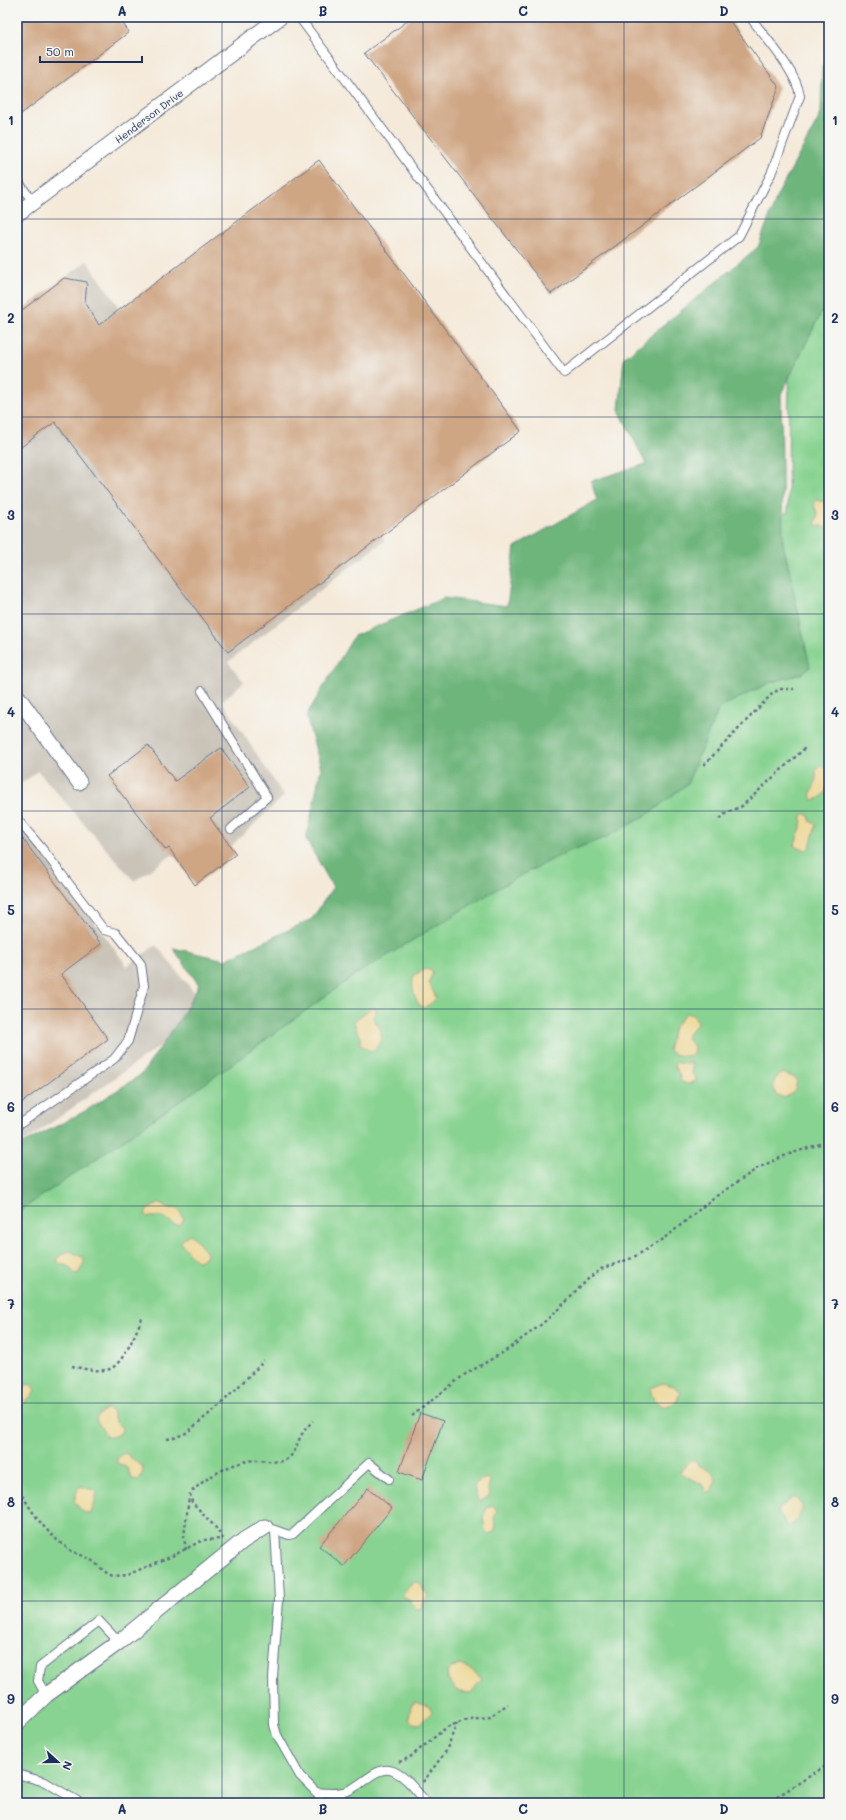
<svg xmlns="http://www.w3.org/2000/svg" width="846" height="1820" font-family="Mali,sans-serif">
	<style>
		.industrial { fill: #c9c3b8 }
		.green { fill: #88d391; stroke: #528178 }
		.forest { fill: #6eb57b; stroke: #44726c }
		.sand { fill: #eeda9e; stroke: #84847e }
		.building { fill: #cfa684 }
		.lines { fill: none; stroke-linecap: round; stroke-linejoin: round }
		.service-casing { stroke: #677089; stroke-width: 10 }
		.minor-casing { stroke: #677089; stroke-width: 17 }
		.path { stroke: #677089; stroke-width: 2.5; stroke-dasharray: 3 3; stroke-linecap: butt }
		.service { stroke: #fff; stroke-width: 8 }
		.minor { stroke: #fff; stroke-width: 15 }
		.grid { fill: none; stroke: #1b2f5e; stroke-width: 1; stroke-opacity: 0.55 }
		.labels { text-anchor: middle; stroke-width: 4; stroke-linejoin: round; paint-order: stroke }
		.street-label { font-size: 10px; fill: #1b2f5e; stroke: #f6f6f2 }
		.neatline { fill: none; stroke: #1b2f5e; stroke-width: 1.5 }
		.grid-label { font-size: 13px; text-anchor: middle; font-weight: bold; fill: #1b2f5e }
	</style>
	<rect width="100%" height="100%" fill="#f6f6f2"/>
	<filter id="ink" filterUnits="userSpaceOnUse"><feTurbulence type="fractalNoise" baseFrequency=".025" numOctaves="2"/><feDisplacementMap in="SourceGraphic" scale="8" xChannelSelector="R" yChannelSelector="G"/><feConvolveMatrix kernelMatrix="1 2 1 2 8 2 1 2 1" color-interpolation-filters="sRGB"/></filter>
	<filter id="wash" filterUnits="userSpaceOnUse"><feTurbulence type="fractalNoise" baseFrequency=".012" numOctaves="4" result="noise"/><feDisplacementMap in="SourceGraphic" scale="16" xChannelSelector="R" yChannelSelector="G"/><feGaussianBlur stdDeviation="0.9" result="paint"/><feColorMatrix in="noise" values="0 0 0 0 0 0 0 0 0 0 0 0 0 0 0 0 0 1.4 0 .05"/><feComposite in="paint" operator="in"/></filter>
	<g filter="url(#wash)">
		<rect width="100%" height="100%" fill="#f5eada"/>
		<path class="industrial" d="M87,261L121,309L176,267L385,540L228,662L244,682L222,701L284,796L230,847L213,827L134,881L38,771L17,787V314Z
			M17,818L127,966L156,945L209,1011L17,1147Z"/>
		<path class="green" d="M829,166V1803H17V1191L568,836L527,626L788,512L789,355Z"/>
		<path class="forest" d="M829,60V297L781,394L783,542L810,667L801,674L769,683L719,708L687,784L650,813L607,837L567,852L512,880L355,975L196,1090L17,1213V1147L87,1110L142,1074L182,1016L199,985L173,948L225,960L312,919L333,887L306,839L321,768L306,716L354,636L444,598L507,606L515,547L597,500L591,481L646,464L619,410L624,358L758,247L778,194L821,114L822,66Z"/>
		<path class="sand" d="M816,500L829,503L828,528L817,525L815,523L818,515L814,505Z
			M820,766L829,769C829,781 829,798 813,800L810,795L816,782V770Z
			M805,813L809,816L811,822L816,824L810,847L806,850L794,846L801,828L802,816Z
			M426,969L431,970L433,972L429,982L436,998L433,1002L424,1008C415,1005 409,982 415,974Z
			M372,1007L377,1010L373,1017L375,1022L379,1025L382,1040L375,1049L371,1051L360,1045L361,1037L356,1029L354,1021Z
			M686,1013L693,1015L698,1021C696,1029 686,1031 688,1040C694,1045 696,1047 692,1055C686,1058 673,1055 668,1050L674,1027Z
			M676,1062L685,1064L692,1063V1074L696,1078V1081L688,1084L681,1082L679,1074L674,1066Z
			M783,1073L795,1078L797,1082L794,1092L784,1098L776,1094C772,1084 773,1078 783,1073Z
			M160,1203L168,1208C180,1208 178,1209 184,1219L179,1225C172,1226 171,1221 165,1218C158,1215 151,1219 145,1215L147,1210Z
			M189,1234L192,1235L207,1253V1256C205,1257 201,1261 199,1261C193,1262 185,1247 181,1243L182,1240Z
			M70,1251L84,1258V1263L78,1274L74,1273L69,1267L57,1262L60,1255Z
			M662,1383L674,1386L681,1392L676,1402C673,1403 670,1405 667,1406C658,1408 649,1395 651,1388Z
			M27,1384L32,1385L35,1391L32,1396L25,1401L17,1417V1392L23,1389Z
			M107,1408L112,1411L115,1421L122,1428L121,1433L112,1437H107L96,1420L98,1415Z
			M125,1453L142,1466L143,1472L139,1480L132,1479L127,1468L117,1463V1457Z
			M693,1459L700,1466L712,1472L715,1476L716,1481L710,1493L706,1492L702,1484L680,1473V1471Z
			M486,1478L490,1481L488,1489L489,1496L480,1502L477,1498L474,1487L477,1482Z
			M81,1486L95,1491L97,1494L91,1514L83,1512L74,1501L78,1488Z
			M794,1497L802,1504C804,1512 794,1525 787,1527L783,1518L778,1513L777,1510Z
			M493,1506L497,1510L494,1519L496,1526L494,1532L489,1534L485,1531L483,1517L487,1508Z
			M413,1581L421,1584L424,1591L429,1595L420,1609H416L411,1601L403,1597V1595Z
			M461,1665L472,1670L482,1679L471,1693L459,1692L448,1680L447,1672L451,1667Z
			M416,1702L430,1707L432,1712L420,1724L412,1723L409,1719L411,1705Z"/>
		<g id="blocks">
			<path class="building" d="M17,17H118L129,32L17,117Z
				M413,17H727L779,87L760,138L551,294L364,53Z
				M319,160L521,431L228,652L55,422L17,450V314L64,278L87,282L85,302L99,325Z
				M148,745L175,781L221,748L250,787L210,818L236,854L195,885L169,848L166,850L107,776Z
				M17,831L101,944L61,974L108,1039L17,1106Z
				M420,1413L443,1421L422,1480L399,1472Z
				M368,1488L392,1508L344,1566L319,1546Z"/>
		</g>
	</g>
	<g filter="url(#ink)">
		<use href="#blocks" fill-opacity="0" stroke="#677089" stroke-width="1"/>
		<g class="lines">
			<g class="service-casing">
				<path id="service" d="M299,17L564,373L739,236L771,174L800,96C797,72 765,37 750,17
					M17,180L33,202
					M202,691L267,797L231,829
					M17,819L44,851L104,930L116,933L141,964L144,986L128,1041L114,1059L17,1126
					M272,1529L289,1535L293,1534L369,1463L389,1479
					M275,1530L279,1599L273,1677L274,1725L277,1735L300,1776L319,1795L320,1803
					M46,1695L38,1681L40,1667L99,1621L119,1642
					M17,1774L45,1782L81,1803
					M316,1792C325,1793 338,1794 347,1791C361,1787 377,1764 393,1771C407,1777 417,1792 427,1803"/>
			</g>
			<g class="minor-casing">
				<path id="minor" d="M17,214L280,17
					M17,696L79,782
					M17,1723L46,1695L119,1642L244,1540L265,1527"/>
			</g>
			<path class="path" d="M704,765L771,695L779,689H794
				M720,819L726,813L742,806L805,748
				M17,1258L19,1259
				M72,1366C83,1369 99,1372 110,1369C124,1363 137,1330 143,1316
				M412,1416L464,1375L504,1352L542,1324L568,1300L590,1277L601,1269L632,1258L649,1248L670,1234L712,1199L758,1168L784,1156L829,1141
				M167,1439L174,1438L186,1433L221,1404L264,1361
				M17,1485C29,1509 46,1534 69,1549C75,1554 84,1555 91,1560C99,1565 104,1573 113,1576L127,1575L170,1557L203,1540L222,1539
				M223,1539L216,1528L192,1502L190,1494C203,1478 236,1460 257,1460C266,1460 280,1464 287,1459C295,1454 297,1443 301,1436C304,1430 308,1426 313,1421
				M186,1550L184,1537L189,1497
				M399,1762L409,1758L447,1727L469,1719L490,1717L508,1704
				M423,1782L446,1751L457,1723
				M767,1803L829,1764"/>
			<use href="#service" class="service"/>
			<use href="#minor" class="minor"/>
		</g>
	</g>
	<path class="grid" d="M222,17V1803M423,17V1803M624,17V1803M17,219H829M17,417H829M17,614H829M17,811H829M17,1009H829M17,1206H829M17,1403H829M17,1601H829"/>
	<g class="labels">
		<g class="street-label">
			<text transform="translate(149 116) rotate(-37)" y="4">Henderson Drive</text>
		</g>
	</g>
	<rect width="846" height="1820" fill="none" stroke="#f6f6f2" stroke-width="44"/>
	<g transform="translate(58 1762) rotate(111)" stroke="#f6f6f2" stroke-width="3" paint-order="stroke">
	<path d="M0-3L7 15L0 10L-7 15Z" fill="#1b2f5e"/>
	<text y="-6" font-size="11" font-weight="bold" text-anchor="middle" fill="#1b2f5e">N</text>
	</g>
	<path d="M40 56v6h102v-6" fill="none" stroke="#1b2f5e" stroke-width="2"/>
	<text x="46" y="56" font-size="12" fill="#1b2f5e" stroke="#f6f6f2" stroke-width="3" paint-order="stroke">50 m</text>
	<rect x="22" y="22" width="802" height="1776" class="neatline"/>
	<g class="grid-label">
		<text x="122" y="16">A</text>
		<text x="323" y="16">B</text>
		<text x="523" y="16">C</text>
		<text x="724" y="16">D</text>
		<text x="11" y="125">1</text>
		<text x="835" y="125">1</text>
		<text x="11" y="323">2</text>
		<text x="835" y="323">2</text>
		<text x="11" y="520">3</text>
		<text x="835" y="520">3</text>
		<text x="11" y="717">4</text>
		<text x="835" y="717">4</text>
		<text x="11" y="915">5</text>
		<text x="835" y="915">5</text>
		<text x="11" y="1112">6</text>
		<text x="835" y="1112">6</text>
		<text x="11" y="1309">7</text>
		<text x="835" y="1309">7</text>
		<text x="11" y="1507">8</text>
		<text x="835" y="1507">8</text>
		<text x="11" y="1704">9</text>
		<text x="835" y="1704">9</text>
		<text x="122" y="1814">A</text>
		<text x="323" y="1814">B</text>
		<text x="523" y="1814">C</text>
		<text x="724" y="1814">D</text>
	</g>
</svg>
